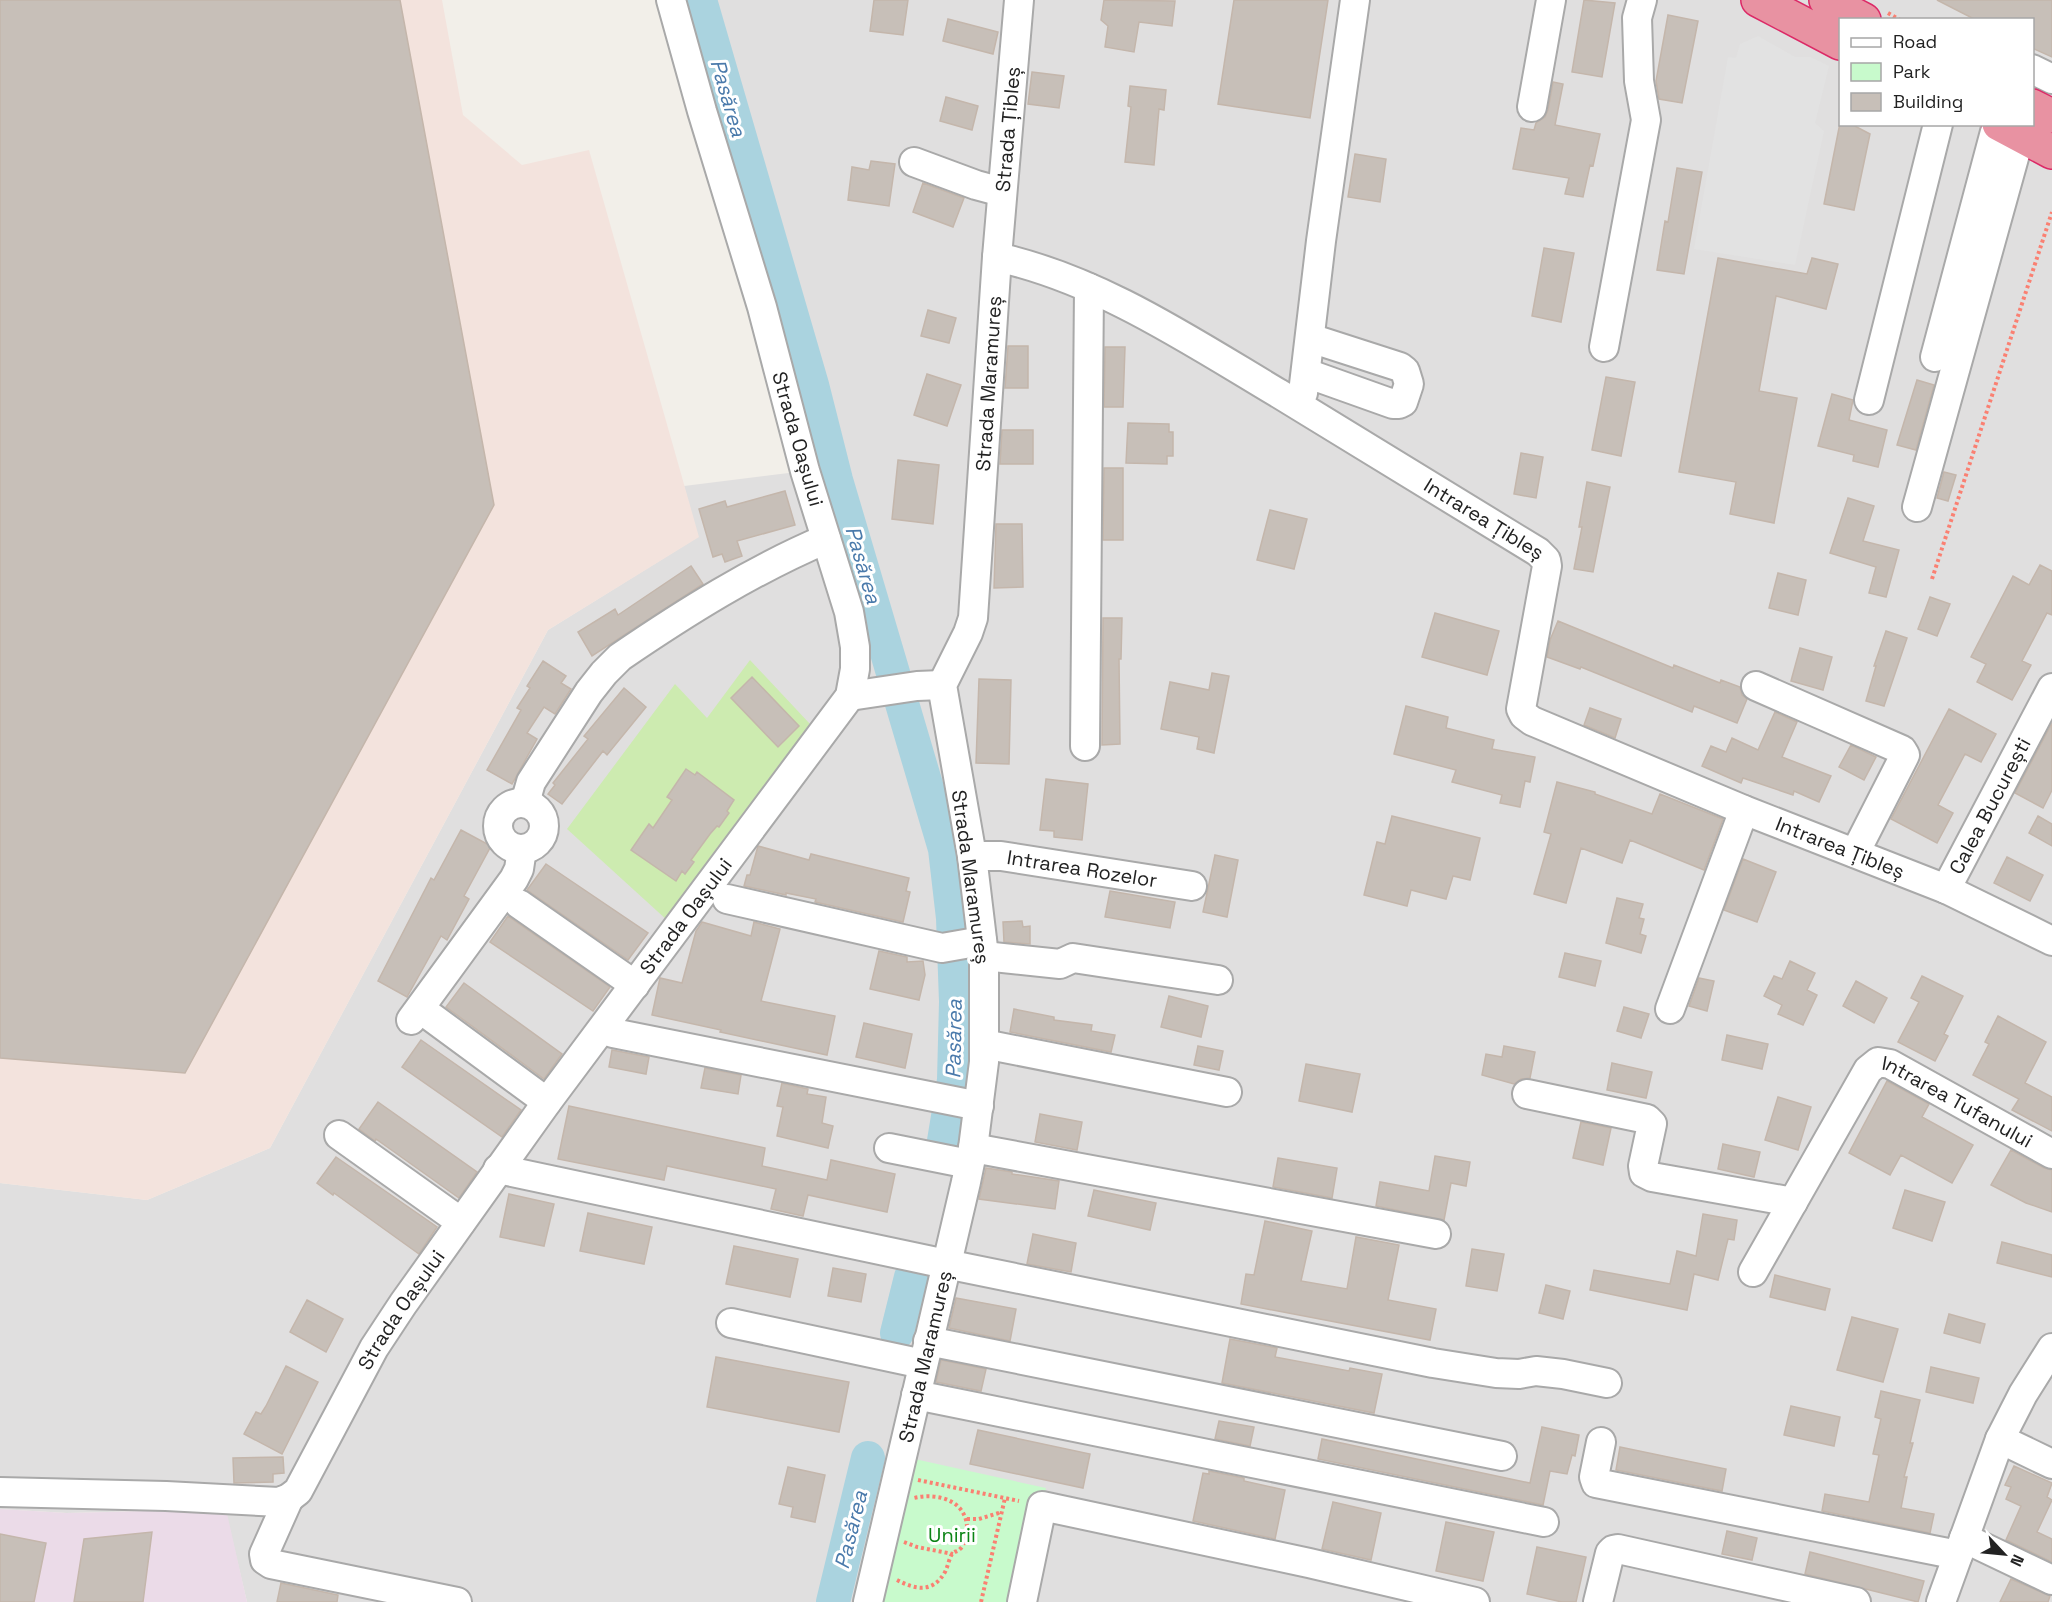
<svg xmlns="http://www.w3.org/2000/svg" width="2052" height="1602" font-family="'Space Grotesk',sans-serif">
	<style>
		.residential { fill: #e0dfdf; fill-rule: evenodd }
		.industrial { fill: #ebdbe8 }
		.military { fill: #f3e3dd }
		.grass { fill: #cdebb0 }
		.park { fill: #c8facc }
		.parking { fill: #e2e2e2 }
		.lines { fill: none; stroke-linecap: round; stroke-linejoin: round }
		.river { stroke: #aad3df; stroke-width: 34 }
		.building { fill: #c7bfb8; stroke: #c4b6ab; stroke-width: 1.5 }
		.minor-casing { stroke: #a9a9a9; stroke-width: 32 }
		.highway-casing { stroke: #dc2a67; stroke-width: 36 }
		.path { stroke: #fa8072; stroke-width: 4; stroke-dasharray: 3 3; stroke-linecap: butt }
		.minor { stroke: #fff; stroke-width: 28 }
		.highway { stroke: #e892a2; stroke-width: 33 }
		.labels { text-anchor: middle; stroke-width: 6; stroke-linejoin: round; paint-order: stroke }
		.street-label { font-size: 20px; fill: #222; stroke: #fff }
		.park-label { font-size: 20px; fill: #0c8416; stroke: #fff }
		.water-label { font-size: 21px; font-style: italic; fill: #4a7aab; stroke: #fff }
	</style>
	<rect width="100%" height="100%" fill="#f2efe9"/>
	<path class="residential" d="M671,0H2052V1602H247L225,1509L67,1513L0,1509V1183L147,1200L270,1148L548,630L698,537L684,486L805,471ZM1840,20H2032V124H1840Z"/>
	<path class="industrial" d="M0,1509L67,1513L226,1509L247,1602H0Z"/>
	<path class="military" d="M0,0H442L463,115L522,165L589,150L699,537L548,630L270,1148L147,1200L0,1183Z"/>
	<path class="grass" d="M750,660L810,724L766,783L668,921L567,829L675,684L707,718Z"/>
	<path class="park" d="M901,1456L1046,1488L1022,1602H868Z"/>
	<path class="parking" d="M1758,36L1795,57H1810L1829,66L1815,123L1824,131L1795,265L1694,249L1728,57L1736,58L1740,44Z"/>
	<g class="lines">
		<path class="river" d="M700,0L812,385L836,480L945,849L953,918L956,1002L954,1080L944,1141
			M897,1333L911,1277
			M833,1602L868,1458"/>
	</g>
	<path class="building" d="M0,0H400L494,505L185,1073L0,1058Z
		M874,0H908L903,35L870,31Z
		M1104,0L1175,1L1172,26L1139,22L1134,52L1105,47L1108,26L1101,20Z
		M1234,0H1328L1310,118L1218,104Z
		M1584,0L1615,3L1602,77L1572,72Z
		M1937,0H2052V57L2032,48V20H1976Z
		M1668,15L1698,21L1682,103L1659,99L1656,81Z
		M948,19L998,32L993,54L943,41Z
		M1032,72L1064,76L1059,108L1028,104Z
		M1553,82L1563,84L1555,125L1600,134L1593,166L1590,165L1583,197L1565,194L1569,178L1513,169L1521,128L1534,130L1536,123L1545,117L1548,110Z
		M1130,86L1166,90L1164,110L1159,109L1154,165L1125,162L1131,107L1128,106Z
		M946,97L978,106L972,130L940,121Z
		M1840,123V124H1851L1870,134L1854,210L1824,204Z
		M1355,154L1386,159L1380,202L1348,197Z
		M871,161L895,164L889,206L848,200L852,167L869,170Z
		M1677,168L1702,172L1684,274L1657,270L1665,221L1668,222Z
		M923,183L964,198L953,227L913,212Z
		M1544,248L1574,253L1561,322L1532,316Z
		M1718,258L1807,274L1812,258L1838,264L1826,309L1776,296L1759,391L1797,398L1774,523L1730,514L1736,482L1679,472Z
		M928,310L956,318L949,343L921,336Z
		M1008,346H1028V388H1005Z
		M1105,347H1125L1123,407H1104Z
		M927,374L961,385L947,426L914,415Z
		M1606,377L1635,382L1621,456L1592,450Z
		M1917,380L1934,385L1916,450L1897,445Z
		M1832,394L1853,400L1849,420L1887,430L1878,467L1853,461L1854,455L1818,446Z
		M1128,423L1169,424V432H1173V456H1167V464L1126,463Z
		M1002,430H1033V464H1000Z
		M1521,453L1543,457L1536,498L1514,494Z
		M898,460L939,465L933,524L892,519Z
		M1104,468H1123V540H1103Z
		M1944,472L1956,475L1948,501L1937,498Z
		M1587,482L1610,487L1593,572L1574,569L1582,527H1579Z
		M785,491L795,525L737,541L742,556L725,562L722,554L713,557L699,509L725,501L727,507Z
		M1848,498L1874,506L1863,541L1899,550L1886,597L1869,593L1876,567L1830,553Z
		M1270,510L1307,519L1294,569L1257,560Z
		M996,524H1022L1023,587L994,588Z
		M2040,565L2052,571V615L2047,613L2022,661L2031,665L2012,700L1977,682L1986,664L1971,657L2013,576L2029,585Z
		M691,566L703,584L592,656L578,632L615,609L618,615Z
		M1778,573L1806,580L1798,615L1769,608Z
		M1930,597L1950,604L1937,636L1918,629Z
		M1435,613L1499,631L1487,675L1422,657Z
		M1103,618H1122L1121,659H1119L1120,744L1102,745Z
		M1558,621L1673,668L1674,665L1720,683L1721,680L1740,687L1742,695L1747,699L1737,723L1694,706L1692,712L1581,667L1580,669L1547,657L1550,640Z
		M1886,631L1907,638L1884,706L1866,701L1876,666H1874Z
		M1800,648L1832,657L1823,690L1791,681Z
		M543,661L566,676L561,683L571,689L555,714L544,707L527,733L537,739L512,784L487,770L521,710L517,708L530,688L527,686Z
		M1212,673L1229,676L1214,753L1197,749L1199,737L1161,729L1170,682L1209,690Z
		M752,677L799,726L778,747L731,698Z
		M979,679L1011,680L1009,764L976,763Z
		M624,688L646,707L607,755L603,751L562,804L548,794L555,785L553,783L588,739L584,736Z
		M1406,706L1448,717L1446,728L1494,740L1492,749L1535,757L1530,782L1525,781L1520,807L1500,803L1502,795L1452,782L1456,770L1394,754Z
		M1590,708L1621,719L1615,738L1584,725Z
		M1949,709L1996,734L1981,762L1965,754L1938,805L1953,813L1937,843L1891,819Z
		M1775,712L1797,722L1782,757L1831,776L1819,802L1794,791L1793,795L1743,778L1741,783L1702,766L1711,746L1726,752L1732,738L1758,750Z
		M2052,723V790L2043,808L2015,793Z
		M1851,745L1876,757L1864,780L1839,767Z
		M686,769L695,775L697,772L734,800L727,811L729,813L719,827L717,826L710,834L691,860L694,862L685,874L682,871L676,881L631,850L649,824L653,828L672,800L667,797Z
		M1046,779L1088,784L1082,840L1054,837V831L1040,830Z
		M1557,782L1595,792V794L1652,814L1660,794L1723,819L1704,870L1630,840L1622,863L1581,848L1566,903L1534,894L1551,834L1544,832Z
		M1392,816L1480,838L1470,880L1453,876L1446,899L1411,890L1407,906L1364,895L1377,842L1385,844Z
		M2038,816L2052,824V846L2029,833Z
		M461,830L491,846L464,896L469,899L447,940L441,936L407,997L378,981L431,878L434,880Z
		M758,846L809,860L811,854L909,878L906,891L910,892L903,922L815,902L816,899L786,893V895L744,886L747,875H750Z
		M1215,855L1238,860L1227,917L1203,912Z
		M2007,857L2043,875L2030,901L1994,883Z
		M1743,859L1776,872L1757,922L1724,910Z
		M546,864L648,933L628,960L527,890Z
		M1110,891L1175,902L1170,928L1105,917Z
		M1617,898L1643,904L1639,918L1644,919L1640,934L1646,936L1641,953L1606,943Z
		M508,916L610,987L593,1011L490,942Z
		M1022,921L1023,927L1030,926V944L1004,942L1003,922Z
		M702,922L751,936L754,922L780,929L761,1001L835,1016L827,1055L720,1032L721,1030L652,1015L660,978L682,983L696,931Z
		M879,951L907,957V962L923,961L925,975L919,1000L870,989Z
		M1565,953L1601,961L1595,986L1559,977Z
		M1790,961L1815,973L1807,990L1817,995L1803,1025L1778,1014L1782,1005L1764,996L1774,976L1782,979Z
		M1922,976L1963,996L1944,1034L1948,1036L1935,1061L1898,1042L1919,1002L1911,998Z
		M1699,978L1714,981L1707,1011L1689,1006Z
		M1856,981L1887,998L1874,1023L1843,1006Z
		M464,983L562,1054L544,1079L446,1007Z
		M1169,996L1208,1006L1201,1037L1161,1027Z
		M1624,1007L1649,1014L1641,1038L1617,1031Z
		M1014,1009L1054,1017V1020L1092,1025L1091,1031L1115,1035L1111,1052L1010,1032Z
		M1998,1016L2046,1042L2025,1083L2052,1097V1131L2012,1110L2019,1099L1973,1075L1989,1044L1985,1042Z
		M864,1023L912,1034L905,1068L856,1057Z
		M1727,1035L1768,1044L1762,1069L1722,1060Z
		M421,1040L521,1110L502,1137L402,1067Z
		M1198,1046L1223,1051L1219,1070L1194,1065Z
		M1504,1046L1535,1052L1530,1078L1521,1079L1514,1084L1482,1075L1486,1054L1502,1057Z
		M612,1050L649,1057L646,1074L609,1067Z
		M1612,1063L1652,1072L1646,1098L1607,1090Z
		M1306,1064L1360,1074L1352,1112L1299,1101Z
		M705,1068L741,1075L738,1094L701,1088Z
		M1887,1081L1929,1104L1922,1117L1973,1145L1952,1183L1901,1155L1890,1175L1849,1153Z
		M782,1083L808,1089L807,1094L826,1097L822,1123L833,1126L828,1148L777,1136L783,1107L777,1106Z
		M1778,1097L1811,1107L1798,1150L1765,1140Z
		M378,1102L477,1172L459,1198L376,1139L375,1141L359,1129Z
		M569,1106L765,1148L762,1166L827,1180L831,1160L895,1174L887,1212L808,1195L803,1216L771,1209L776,1189L667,1166L664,1180L558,1159Z
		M1040,1114L1082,1122L1077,1150L1035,1142Z
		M1581,1122L1611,1128L1603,1165L1573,1158Z
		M1723,1144L1760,1152L1754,1177L1718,1169Z
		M2011,1150L2044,1168L2052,1170V1212L2026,1203L1991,1185Z
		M1435,1156L1470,1162L1466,1186L1451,1183L1444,1220L1376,1206L1380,1182L1429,1191Z
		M336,1157L437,1227L419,1254L334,1193L333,1195L317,1183Z
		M1278,1158L1337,1168L1332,1198L1273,1187Z
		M986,1168L1012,1172V1174L1059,1181L1055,1209L979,1199Z
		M1094,1190L1156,1203L1150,1230L1088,1216Z
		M1905,1190L1945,1202L1932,1241L1893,1228Z
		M509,1194L554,1204L544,1246L500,1237Z
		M588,1213L652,1227L644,1264L580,1251Z
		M1703,1214L1737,1220L1734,1240L1728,1239L1718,1280L1694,1274L1687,1310L1590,1290L1594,1270L1670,1284L1677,1251L1696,1256Z
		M1265,1221L1312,1231L1301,1281L1347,1289L1356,1237L1399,1245L1388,1300L1436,1309L1430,1340L1241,1304L1246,1274L1254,1275Z
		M1033,1234L1076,1243L1071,1272L1027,1264Z
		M2002,1242L2052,1255V1277L1997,1263Z
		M734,1246L798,1259L790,1297L726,1284Z
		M1472,1249L1504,1254L1497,1291L1466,1286Z
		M833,1268L866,1274L861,1302L828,1296Z
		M1775,1275L1830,1289L1825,1310L1770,1297Z
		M1546,1285L1570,1291L1563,1319L1539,1313Z
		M956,1298L1016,1309L1010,1341L949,1328Z
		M307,1300L343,1319L326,1352L290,1332Z
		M1949,1314L1985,1324L1980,1343L1944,1333Z
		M1852,1317L1898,1329L1883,1382L1837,1370Z
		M1230,1339L1277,1348L1275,1357L1349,1371L1350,1368L1382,1374L1374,1413L1222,1383Z
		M716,1357L849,1382L839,1432L707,1407Z
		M941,1360L986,1369L981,1391L936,1382Z
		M286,1366L318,1382L282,1454L244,1434L256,1412L261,1414L266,1406Z
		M1931,1367L1979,1378L1973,1403L1926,1392Z
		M1881,1391L1920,1400L1910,1443H1913L1904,1477H1907L1901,1508L1934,1514L1930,1533L1822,1511L1825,1494L1869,1502L1879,1455L1873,1454L1881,1419L1875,1417Z
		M1791,1406L1840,1417L1834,1446L1784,1435Z
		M1219,1421L1254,1427L1250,1446L1215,1439Z
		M1542,1427L1579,1435L1575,1456L1572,1455L1567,1474L1550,1471L1543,1505L1318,1459L1322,1439L1530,1483Z
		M978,1430L1090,1454L1083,1488L970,1464Z
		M1620,1447L1726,1469L1722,1491L1616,1470Z
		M283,1457L284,1473L273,1474V1482L234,1483L233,1458Z
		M2014,1466L2052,1483L2047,1497L2052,1500L2037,1532L2052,1539V1562L2006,1540L2021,1506L2006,1499L2011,1487L2005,1485Z
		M788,1467L825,1475L815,1522L791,1517L793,1507L779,1504Z
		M1209,1471L1244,1478V1481L1285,1490L1275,1539L1193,1521L1203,1473L1209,1474Z
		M1333,1502L1381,1513L1371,1560L1322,1549Z
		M1446,1522L1494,1532L1483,1581L1436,1571Z
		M1727,1531L1757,1538L1752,1560L1722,1554Z
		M152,1532L143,1602H74L84,1539Z
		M0,1534L46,1543L34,1602H0Z
		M1537,1547L1586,1557L1576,1602H1562L1527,1594Z
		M1810,1552L1924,1581L1918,1602L1805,1574Z
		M2011,1579L2050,1596L2048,1602H2000Z
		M281,1583L338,1595L337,1602H277Z"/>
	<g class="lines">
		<g class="minor-casing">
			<g id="minor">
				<path d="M2032,69L2052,79"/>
				<path d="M1532,107L1551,0"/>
				<path d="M914,162L976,185L1002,192"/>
				<path id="s1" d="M997,257C1100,280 1189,340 1278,393C1365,446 1452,499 1538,552L1546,560L1547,566L1521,709L1524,715L1532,721L1744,810L1946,889L2052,941"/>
				<path d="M1604,347L1646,120L1639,81L1637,18L1642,0"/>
				<path d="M1935,357L1997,124"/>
				<path d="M1306,373L1393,404H1399L1403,402L1409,384L1405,371L1400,367L1310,338"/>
				<path d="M1303,393L1321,241L1355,0"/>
				<path d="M1869,400L1938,124"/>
				<path d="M1917,507L2020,136"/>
				<path d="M1756,686L1902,750L1905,755L1855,853"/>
				<path d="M850,696L917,686L942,685"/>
				<path d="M1085,746L1089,288"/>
				<path d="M525,803L531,782L589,692L604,673L620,657C686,612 753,570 826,539"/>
				<circle cx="521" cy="826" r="23"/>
				<path id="s2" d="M972,856H1001L1192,886"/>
				<path id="s3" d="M1946,889L2052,688"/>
				<path d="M727,899L942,948L982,941"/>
				<path d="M519,904L635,985"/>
				<path d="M984,956L1060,964L1073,958L1218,980"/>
				<path d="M1670,1009L1744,810"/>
				<path d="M430,1016L547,1102"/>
				<path d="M411,1020L514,879L519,869L522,849"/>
				<path d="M613,1033L979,1106"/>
				<path d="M984,1044L1227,1092"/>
				<path d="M1527,1094L1647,1119L1652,1124L1643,1166L1644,1173L1652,1177L1793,1202"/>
				<path d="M339,1135L461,1222"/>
				<path d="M889,1148L969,1164"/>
				<path d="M973,1148L1436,1234"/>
				<path d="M498,1169L946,1264L1433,1363L1496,1373L1519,1374L1536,1371L1563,1374L1607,1383"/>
				<path id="s4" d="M1753,1272L1868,1070L1878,1062L1890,1064L2052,1154"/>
				<path d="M731,1323L923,1364"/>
				<path d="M928,1341L1502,1456"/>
				<path d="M916,1395L1544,1522"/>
				<path d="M2000,1439L2052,1464"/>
				<path d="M1601,1442L1594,1477L1596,1483L1958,1555"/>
				<path id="s5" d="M0,1492L166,1496L279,1502L289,1498L298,1491L374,1348L403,1304L547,1102L850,696L855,669V647L849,612L805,471L762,307L702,111L671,0"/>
				<path d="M289,1498L264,1554L265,1560L271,1564L457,1602"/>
				<path d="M1964,1538L2052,1580"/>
				<path id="s6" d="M868,1602L966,1182L973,1148L984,1062V956L972,856L942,685L968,633L973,618L997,257L1019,0"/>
				<path d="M1022,1602L1042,1506L1309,1563L1475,1602"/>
				<path d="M1598,1602L1610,1553L1613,1550L1618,1549L1856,1602"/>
				<path d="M1941,1602L2000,1439L2023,1394L2052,1348"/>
			</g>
		</g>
		<g class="highway-casing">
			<path id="highway" d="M1758,0L1840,43
				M1826,0L1864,20
				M2032,106L2052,116
				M1999,124L2052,152"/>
		</g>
		<path class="path" d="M1888,13L1900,20
			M1932,579L2052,212
			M918,1480L1019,1501
			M967,1519H979L1002,1512
			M904,1542L917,1547L953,1554
			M897,1580C916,1590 933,1593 945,1572C948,1566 949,1559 952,1554C956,1550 956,1553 960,1549C964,1546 966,1537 967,1532C969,1502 940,1492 914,1498
			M981,1602L1005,1498"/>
		<use href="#minor" class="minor"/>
		<use href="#highway" class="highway"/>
	</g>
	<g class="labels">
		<g class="street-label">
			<text dy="7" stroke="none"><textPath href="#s6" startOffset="1497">Strada Țibleș</textPath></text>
			<text dy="7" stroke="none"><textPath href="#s6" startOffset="1242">Strada Maramureș</textPath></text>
			<text transform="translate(798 439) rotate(74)" y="7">Strada Oașului</text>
			<text dy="7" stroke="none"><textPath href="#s1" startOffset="555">Intrarea Țibleș</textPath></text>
			<text dy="7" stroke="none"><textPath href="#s3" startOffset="94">Calea București</textPath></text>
			<text dy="7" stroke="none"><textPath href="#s1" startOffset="1131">Intrarea Țibleș</textPath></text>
			<text dy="7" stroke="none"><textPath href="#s2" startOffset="111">Intrarea Rozelor</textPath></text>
			<text transform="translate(971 877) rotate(82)" y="7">Strada Maramureș</text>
			<text dy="7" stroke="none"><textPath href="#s5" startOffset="996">Strada Oașului</textPath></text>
			<text dy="7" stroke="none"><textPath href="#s4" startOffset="334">Intrarea Tufanului</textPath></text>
			<text dy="7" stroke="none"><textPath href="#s5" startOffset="510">Strada Oașului</textPath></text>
			<text dy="7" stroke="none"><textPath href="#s6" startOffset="252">Strada Maramureș</textPath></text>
		</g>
		<g class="park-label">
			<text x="952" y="1542">Unirii</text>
		</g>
		<g class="water-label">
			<text transform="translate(728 98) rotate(74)" y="7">Pasărea</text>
			<text transform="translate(863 565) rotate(74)" y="7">Pasărea</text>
			<text transform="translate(954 1039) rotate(-89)" y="7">Pasărea</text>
			<text transform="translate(851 1530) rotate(-76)" y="7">Pasărea</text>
		</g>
	</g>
	<rect x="1839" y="18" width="195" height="108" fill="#ffffff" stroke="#a7a7a7" stroke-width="1.5"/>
	<rect x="1851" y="38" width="30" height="9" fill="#ffffff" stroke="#a7a7a7" stroke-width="1.5"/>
	<text x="1893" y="48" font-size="18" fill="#222222">Road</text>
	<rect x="1851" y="63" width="30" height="18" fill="#c8facc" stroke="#a7a7a7" stroke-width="1.5"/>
	<text x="1893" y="78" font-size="18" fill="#222222">Park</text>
	<rect x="1851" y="93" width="30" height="18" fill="#c7bfb8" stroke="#a7a7a7" stroke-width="1.5"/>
	<text x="1893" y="108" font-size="18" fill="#222222">Building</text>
	<g transform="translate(2004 1554) rotate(116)" stroke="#ffffff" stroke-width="4.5" paint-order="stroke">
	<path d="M0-4.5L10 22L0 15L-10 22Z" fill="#222222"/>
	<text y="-9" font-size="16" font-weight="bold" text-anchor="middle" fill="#222222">N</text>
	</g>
</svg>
